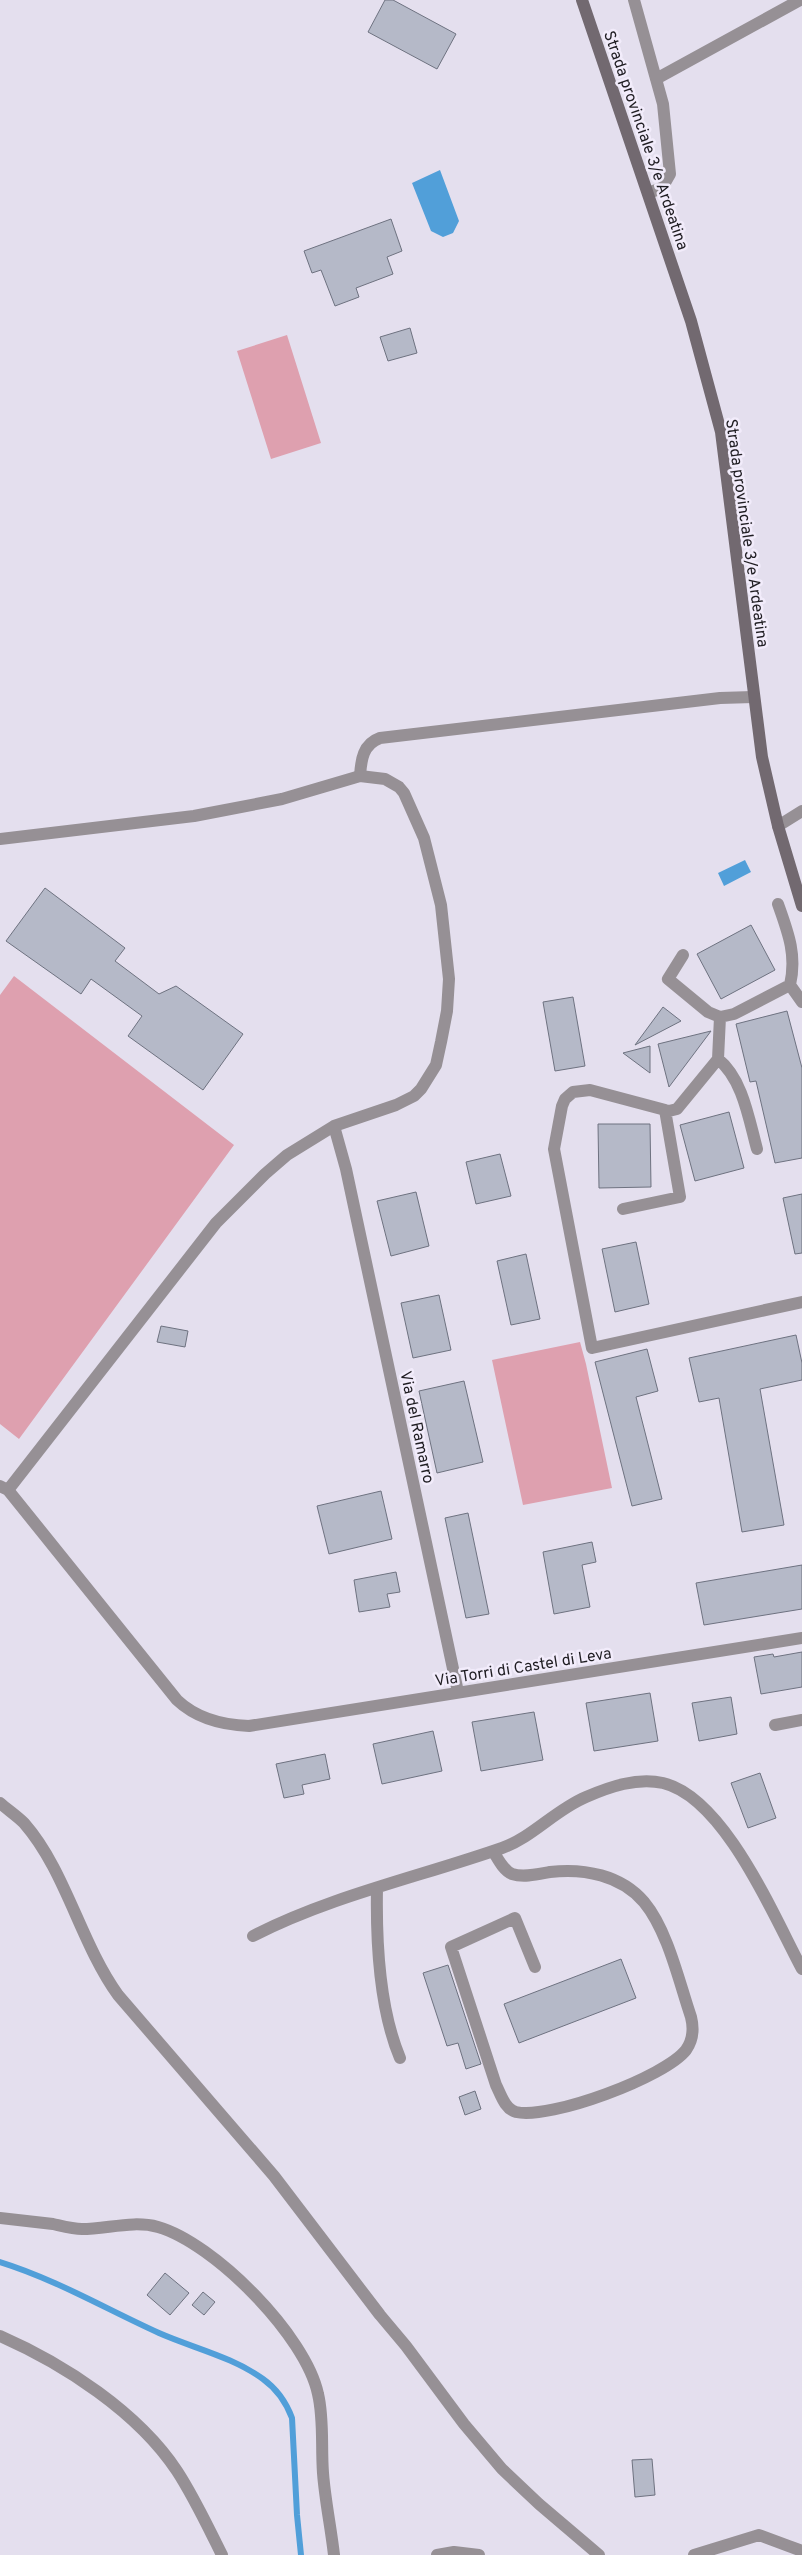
<svg xmlns="http://www.w3.org/2000/svg" width="802" height="2555" font-family="Overpass,sans-serif">
	<style>
		.green { fill: #dea0af }
		.water { fill: #519fd9 }
		.lines { fill: none; stroke-linecap: round; stroke-linejoin: round }
		.stream { stroke: #519fd9; stroke-width: 6 }
		.building { fill: #b5b9c8; stroke: #6e7280 }
		.service { stroke: #969095; stroke-width: 12 }
		.minor { stroke: #969095; stroke-width: 12 }
		.secondary { stroke: #726970; stroke-width: 12 }
		.labels { text-anchor: middle; stroke-width: 5; stroke-linejoin: round; paint-order: stroke }
		.street-label { font-size: 16px; fill: #1f1d22; stroke: #f2ecfb }
	</style>
	<rect width="100%" height="100%" fill="#e4dfee"/>
	<path class="green" d="M287,335L321,443L271,459L237,351Z
		M14,976L234,1145L19,1439L0,1424V995Z
		M580,1342L586,1364L612,1488L523,1505L492,1360Z"/>
	<path class="water" d="M440,170L459,221L453,233L443,237L431,231L412,183Z
		M745,860L751,872L724,886L718,873Z"/>
	<g class="lines">
		<path class="stream" d="M0,2262C55,2279 106,2309 159,2333C193,2348 233,2357 263,2379C277,2389 286,2402 292,2418L297,2515L301,2555"/>
	</g>
	<path class="building" d="M385,0H393L456,34L437,69L368,32Z
		M391,219L402,251L387,257L393,274L356,288L359,297L335,306L321,270L312,273L304,251Z
		M410,328L417,353L388,361L380,337Z
		M45,888L125,948L115,961L159,994L176,986L243,1034L203,1090L128,1036L142,1016L91,979L81,994L6,941Z
		M751,925L775,970L721,999L697,954Z
		M573,997L585,1066L555,1071L543,1002Z
		M663,1007L681,1021L635,1045Z
		M787,1011L802,1068V1158L775,1163L756,1081L750,1082L736,1024Z
		M711,1031L669,1087L658,1044Z
		M650,1046V1073L623,1053Z
		M729,1112L744,1168L695,1181L680,1125Z
		M598,1124H650L651,1187L599,1188Z
		M500,1154L511,1196L476,1204L466,1162Z
		M416,1192L429,1246L391,1256L377,1201Z
		M802,1194V1253L795,1254L783,1198Z
		M636,1242L649,1304L615,1312L602,1249Z
		M526,1254L540,1319L511,1325L497,1261Z
		M439,1295L451,1350L413,1358L401,1303Z
		M161,1326L188,1331L185,1347L157,1342Z
		M796,1335L802,1363V1380L760,1389L784,1525L742,1532L719,1398L699,1402L689,1358Z
		M647,1349L658,1391L636,1397L662,1499L632,1506L595,1362Z
		M464,1381L483,1462L437,1473L419,1391Z
		M381,1491L392,1539L329,1554L317,1506Z
		M468,1513L489,1614L466,1618L445,1518Z
		M592,1542L596,1562L582,1565L590,1607L554,1614L543,1552Z
		M802,1565V1609L704,1625L696,1583Z
		M396,1572L400,1592L387,1594L390,1607L359,1612L354,1580Z
		M802,1652V1687L761,1694L754,1657L773,1654L774,1657Z
		M650,1693L658,1741L594,1751L586,1703Z
		M731,1697L737,1734L699,1741L692,1703Z
		M534,1712L543,1760L481,1771L472,1722Z
		M433,1731L442,1771L382,1784L373,1744Z
		M325,1754L330,1779L302,1785L304,1794L284,1798L276,1764Z
		M760,1773L776,1818L748,1828L731,1783Z
		M621,1959L636,1998L519,2043L504,2004Z
		M448,1965L481,2064L466,2069L458,2043L447,2046L423,1973Z
		M475,2091L481,2109L465,2115L459,2097Z
		M165,2273L189,2293L170,2315L147,2295Z
		M203,2292L215,2302L204,2315L192,2305Z
		M652,2459L655,2495L635,2497L632,2460Z"/>
	<g class="lines">
		<path class="service" d="M634,0L663,104L670,174L662,188L648,193
			M656,79L800,0
			M360,776C361,760 363,744 380,738L720,698L753,697
			M778,904C788,932 797,955 790,985
			M683,955L668,979L708,1012L720,1017
			M802,1002L790,985L734,1014L720,1017L718,1059L677,1109L669,1111L590,1090L573,1092L565,1099L562,1106L554,1149L592,1348L802,1302
			M718,1059C743,1079 749,1120 757,1149
			M623,1209L680,1197L665,1110
			M775,1725L802,1720
			M0,1803C8,1810 17,1816 24,1823C66,1871 80,1942 118,1995L274,2176L380,2315L406,2346L464,2424L502,2469L539,2504L599,2555
			M493,1851C498,1859 503,1870 512,1874C524,1878 539,1874 550,1872C584,1868 621,1875 644,1902C668,1931 679,1982 691,2017C694,2029 693,2040 686,2050C665,2077 550,2120 516,2112C505,2109 501,2095 496,2085L451,1947L515,1918L535,1967
			M377,1888C376,1942 379,2008 400,2058
			M253,1936C331,1896 419,1877 502,1848C533,1837 555,1810 586,1797C609,1787 637,1777 663,1783C725,1798 774,1917 802,1969
			M0,2218C17,2220 35,2222 53,2224C62,2226 73,2229 82,2229C107,2229 133,2220 158,2227C214,2243 306,2336 318,2394C324,2419 321,2446 323,2473C325,2500 331,2528 334,2555
			M0,2336C64,2364 138,2412 177,2471C194,2497 208,2527 222,2555
			M437,2555L454,2552L479,2555
			M694,2555L759,2535L802,2551"/>
		<path class="minor" d="M778,826L802,811
			M0,839L194,816L282,799L360,776L385,779L399,787L404,793L424,838L441,905L449,979L447,1011L441,1042L436,1065L421,1089L414,1096L396,1105L334,1126L287,1155L265,1174L216,1223L8,1490
			M334,1126L346,1169L458,1692
			M0,1486L8,1490L177,1700C197,1719 222,1725 249,1726L802,1638"/>
		<path class="secondary" d="M582,0L691,321L721,432L762,757L778,826L802,906"/>
	</g>
	<g class="labels">
		<g class="street-label">
			<text transform="translate(647 140) rotate(71)" y="6">Strada provinciale 3/e Ardeatina</text>
			<text transform="translate(748 533) rotate(82)" y="6">Strada provinciale 3/e Ardeatina</text>
			<text transform="translate(418 1427) rotate(78)" y="6">Via del Ramarro</text>
			<text transform="translate(523 1666) rotate(-9)" y="6">Via Torri di Castel di Leva</text>
		</g>
	</g>
</svg>
